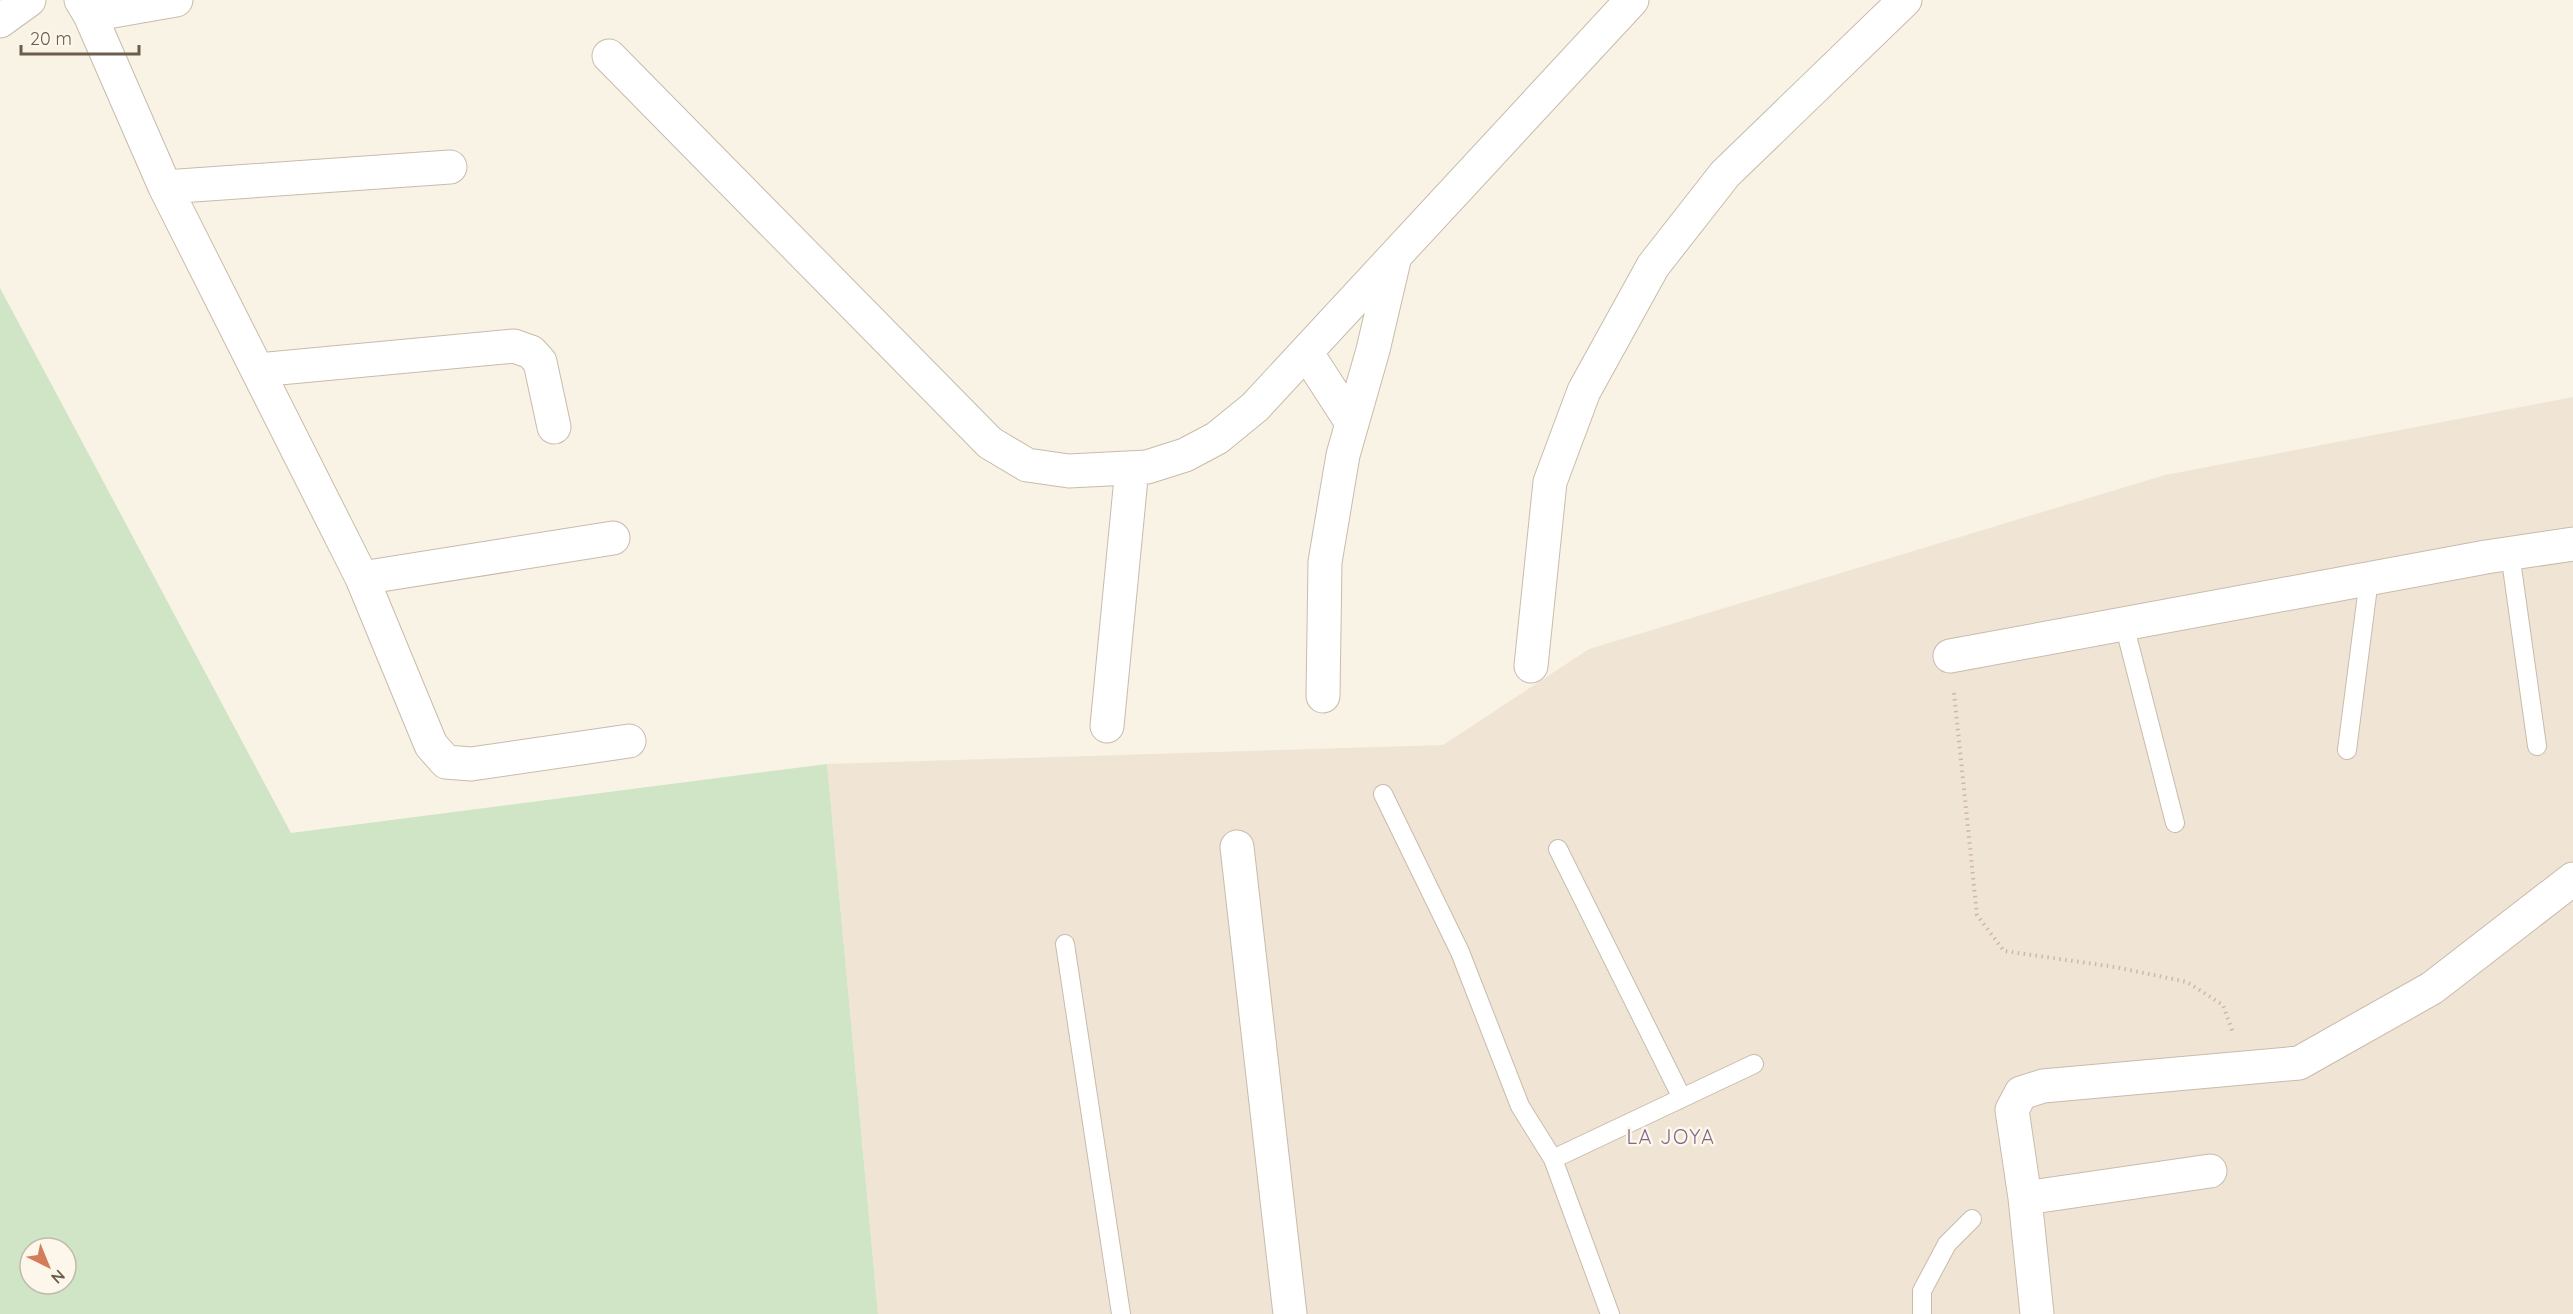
<svg xmlns="http://www.w3.org/2000/svg" width="2573" height="1314" font-family="Quicksand,sans-serif">
	<style>
		.residential { fill: #f0e5d4 }
		.green { fill: #cfe5c5; fill-rule: evenodd }
		.lines { fill: none; stroke-linecap: round; stroke-linejoin: round }
		.lane-casing { stroke: #c8bbac; stroke-width: 20 }
		.street-casing { stroke: #c8bbac; stroke-width: 35 }
		.path { stroke: #cfb8a3; stroke-width: 4; stroke-dasharray: 1.5 4.5; stroke-linecap: butt }
		.lane { stroke: #fff; stroke-width: 18 }
		.street { stroke: #fff; stroke-width: 33 }
		.labels { text-anchor: middle; stroke-width: 5; stroke-linejoin: round; paint-order: stroke }
		.neighbourhood-label { font-size: 20px; letter-spacing: 1.5px; fill: #81668b; stroke: #fcf7ea }
	</style>
	<rect width="100%" height="100%" fill="#f9f3e5"/>
	<path class="residential" d="M2573,397V1314H878L827,764L1443,745L1589,649L2165,475Z"/>
	<path class="green" d="M0,288L291,833L827,764L878,1314H0ZM30,1248H66V1284H30Z"/>
	<g class="lines">
		<g class="lane-casing">
			<path id="lane" d="M2510,553L2537,746
				M2124,624L2175,823
				M2347,750L2369,579
				M1383,794L1460,952L1520,1106L1553,1159L1610,1314
				M1558,849L1682,1098
				M1065,944L1121,1314
				M1553,1159L1754,1064
				M1922,1314V1291L1947,1244L1972,1219"/>
		</g>
		<g class="street-casing">
			<path id="street" d="M81,0L90,15L165,187L362,578L431,745L446,762L471,764L629,741
				M90,15L176,0
				M0,21L29,0
				M609,56L990,443L1027,465L1069,471L1147,467L1185,455L1217,438L1255,407L1632,0
				M165,187L450,167
				M1306,352L1352,423
				M258,370L514,346L531,352L540,362L554,427
				M362,578L613,538
				M1950,656L2486,557L2573,544
				M1531,666L1550,482L1584,391L1653,266L1725,174L1905,0
				M1323,696L1325,562L1343,455L1373,350L1395,256
				M1107,726L1132,468
				M1237,847L1290,1314
				M2025,1198L2210,1171
				M2037,1314L2025,1198L2012,1110L2021,1093L2043,1086L2299,1063L2432,988L2573,879"/>
		</g>
		<path class="path" d="M1954,693L1977,915L2004,951L2115,967L2187,982L2223,1005L2233,1033"/>
		<use href="#lane" class="lane"/>
		<use href="#street" class="street"/>
	</g>
	<g class="labels">
		<g class="neighbourhood-label">
			<text x="1671" y="1144">LA JOYA</text>
		</g>
	</g>
	<g transform="translate(48 1266) rotate(137)"><circle r="28" fill="#fcf7ea" stroke="#c3b9ab" stroke-width="1.5"/>
	<path d="M0-4.5L10 22L0 15L-10 22Z" fill="#d47e59"/>
	<text y="-9" font-size="16" font-weight="bold" text-anchor="middle" fill="#6e5c4d">N</text>
	</g>
	<path d="M21 45v9h118v-9" fill="none" stroke="#6e5c4d" stroke-width="3"/>
	<text x="30" y="45" font-size="18" fill="#6e5c4d" stroke="#fcf7ea" stroke-width="4.5" paint-order="stroke">20 m</text>
</svg>
